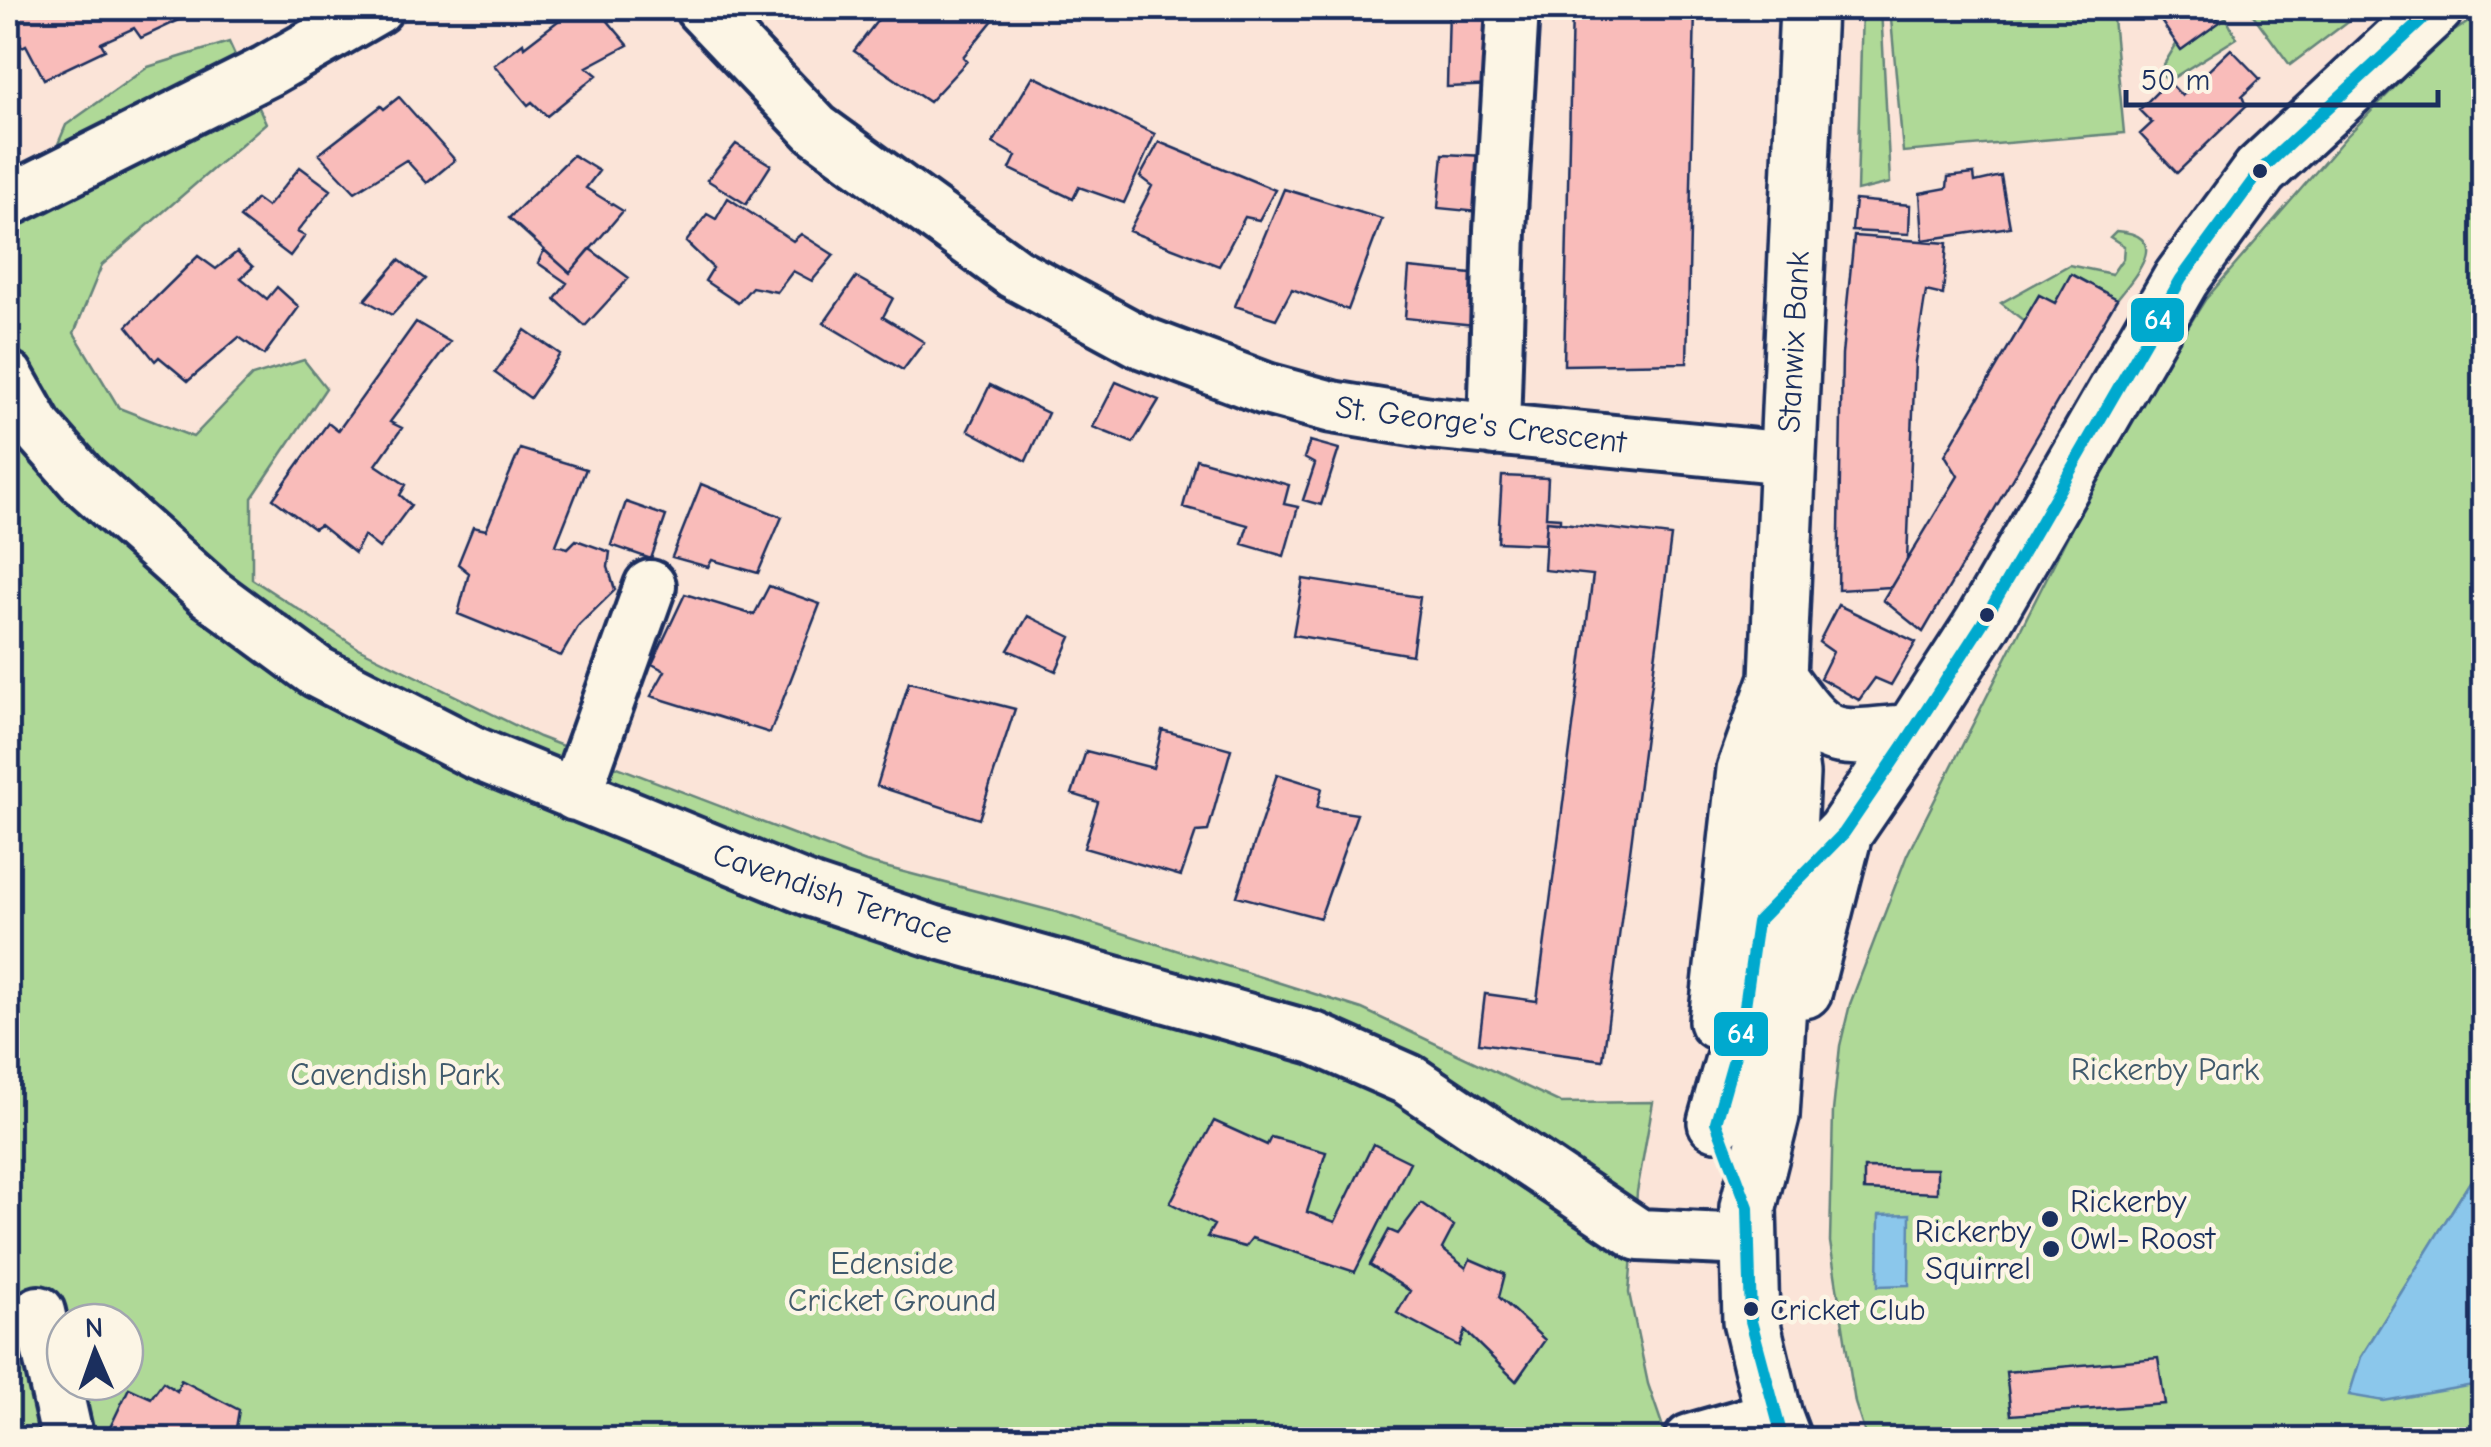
<svg xmlns="http://www.w3.org/2000/svg" width="2491" height="1447" font-family="'Comic Neue',sans-serif">
	<style>
		.green { fill: #afd997; stroke: #65847a; stroke-width: 2.5; fill-rule: evenodd }
		.water { fill: #8bc7eb; stroke: #5e8ab3; stroke-width: 2.5 }
		.building { fill: #f9bcba; stroke: #1b2f5e; stroke-width: 2.5 }
		.lines { fill: none; stroke-linecap: round; stroke-linejoin: round }
		.minor-casing { stroke: #1b2f5e; stroke-width: 58 }
		.major-casing { stroke: #1b2f5e; stroke-width: 62 }
		.minor { stroke: #fcf5e5; stroke-width: 50 }
		.major { stroke: #fcf5e5; stroke-width: 55 }
		.bus-1-casing { stroke: #fcf5e5; stroke-width: 20 }
		.bus-1 { stroke: #00a9ce; stroke-width: 12 }
		.bus-dot { fill: #1b2f5e; stroke: #fcf5e5; stroke-width: 4 }
		.labels { text-anchor: middle; stroke-width: 9; stroke-linejoin: round; paint-order: stroke }
		.bus-label { font-size: 30px; fill: #1b2f5e; stroke: #fcf5e5; text-anchor: start }
		.street-label { font-size: 32px; fill: #1b2f5e; stroke: #fcf5e5 }
		.park-label { font-size: 32px; fill: #405a6c; stroke: #fcf5e5 }
		.poi-label { font-size: 32px; fill: #1b2f5e; stroke: #fcf5e5; text-anchor: start }
		.line-badge { stroke: #fcf5e5; stroke-width: 4 }
		.badge-label { font-size: 28px; text-anchor: middle; font-weight: bold; fill: #fff }
	</style>
	<rect width="100%" height="100%" fill="#fbe4d8"/>
	<filter id="ink" filterUnits="userSpaceOnUse"><feTurbulence type="fractalNoise" baseFrequency=".01" numOctaves="2"/><feDisplacementMap in="SourceGraphic" scale="20" xChannelSelector="R" yChannelSelector="G"/><feConvolveMatrix kernelMatrix="1 2 1 2 8 2 1 2 1" color-interpolation-filters="sRGB"/></filter>
	<g filter="url(#ink)">
		<path class="green" d="M1862,8H1881L1890,183L1857,191Z
			M1890,8H2112L2124,133L1903,152Z
			M2248,8H2355L2359,13L2290,65Z
			M2483,13V1161L2361,1357L2473,1385L2483,1380V1439L1867,1440L1855,1403L1830,1242L1833,1111L1840,1046L1850,1004L1907,855L2112,448L2205,300L2346,137L2443,38Z
			M2226,17L2237,38L2168,81L2160,71L2177,43L2182,49Z
			M229,42L266,123L102,265L74,333L119,408L193,437L252,376L304,360L326,388L252,498V579L358,648L539,737L866,862L1056,912L1362,1009L1561,1103L1653,1102L1637,1192L1629,1293L1648,1384L1667,1439H8V231L28,215L66,125L148,67ZM65,1322H125V1382H65Z
			M2116,231C2173,235 2135,276 2117,299L2072,275L2055,303L2039,295L2024,321L2001,303L2069,265L2112,274L2123,258L2124,246L2110,237Z"/>
		<path class="water" d="M2483,1161V1380L2473,1385L2384,1401L2349,1395L2361,1357Z
			M1910,1214L1909,1285L1878,1286L1879,1215Z"/>
		<path class="building" d="M11,8H205L141,38L134,28L101,43L105,50L44,79L26,45L22,47L8,18V10Z
			M575,8H597L628,45L587,67L597,75L547,116L532,102L528,105L494,65L523,43L524,47Z
			M887,8H980L993,20L963,57L967,61L929,102L854,51Z
			M1449,8H1499L1497,85L1447,87Z
			M1572,8H1695L1687,363L1564,365Z
			M2152,8H2210L2220,22L2181,50Z
			M2231,49L2260,79L2242,96L2246,106L2177,173L2140,134L2152,123L2139,110L2168,81L2182,96Z
			M1033,76L1155,134L1124,203L1079,187L1073,199L1010,169L1016,156L993,143Z
			M399,97L455,160L427,183L406,160L355,192L319,154L381,106L384,109Z
			M1159,142L1275,190L1259,220L1245,217L1219,266L1129,231L1152,186L1140,177Z
			M736,144L771,165L746,204L707,180Z
			M1443,154L1485,156L1479,212L1438,208Z
			M573,155L599,171L586,188L623,211L570,273L509,218Z
			M300,167L331,190L297,232L305,236L290,256L240,218L256,199L267,207Z
			M1974,174L1975,182L2001,176L2010,227L1923,240L1920,193L1947,188L1948,177Z
			M1284,189L1382,219L1348,310L1292,289L1276,319L1235,306Z
			M728,198L793,241L801,234L834,255L812,281L793,271L777,292L752,287L738,303L705,281L713,268L686,242L707,214L716,219Z
			M1855,200L1910,205L1909,234L1852,231Z
			M1854,236L1947,243L1943,295L1926,291L1915,361L1907,560L1891,587L1838,590L1842,354Z
			M590,249L629,278L585,326L555,299L567,283L538,263L544,250L570,273Z
			M237,252L253,267L241,278L267,299L277,287L299,307L264,355L239,337L188,381L159,357L155,361L127,326L198,256L216,269Z
			M399,260L425,279L392,315L365,300Z
			M1409,268L1482,275L1485,326L1405,318Z
			M2071,274L2117,299L1923,632L1883,600L1958,476L1945,455L2039,295L2055,303Z
			M856,277L893,298L883,317L924,342L903,370L824,323Z
			M416,322L450,342L390,422L402,428L376,465L406,485L400,495L411,505L379,548L364,536L355,553L320,525L314,529L273,499L328,423L338,431Z
			M525,330L560,354L530,398L495,373Z
			M1116,382L1159,400L1133,443L1093,427Z
			M990,385L1048,413L1026,461L968,430Z
			M1310,441L1339,449L1321,505L1303,500L1315,464L1304,458Z
			M520,449L586,469L556,545L568,548L576,540L610,552L608,567L615,590L579,625L561,656L458,614L469,573L458,564L473,527L486,530Z
			M1196,459L1289,485L1284,504L1298,507L1284,556L1242,544L1248,525L1183,507Z
			M1502,476L1548,478L1546,517L1560,518V522L1547,521L1545,544L1498,542Z
			M701,484L782,517L758,573L712,560L708,567L672,557Z
			M626,502L666,516L651,559L611,545Z
			M1547,521L1671,536L1603,1060L1479,1043L1485,994L1537,1001L1593,575L1544,570Z
			M1303,579L1420,597L1412,655L1293,635Z
			M769,586L820,604L770,733L651,696L665,671L652,664L685,594L754,615Z
			M1838,605L1916,642L1891,685L1875,678L1859,700L1820,678L1833,652L1819,642Z
			M1028,616L1071,637L1056,671L1008,650Z
			M909,682L1015,709L979,819L877,786Z
			M1162,730L1231,749L1208,831L1196,832L1181,876L1084,848L1098,802L1072,794L1086,751L1153,768Z
			M1277,774L1322,788L1317,808L1357,814L1320,918L1237,896Z
			M1214,1121L1267,1145L1271,1137L1326,1152L1307,1212L1335,1222L1373,1144L1410,1162L1355,1272L1252,1238L1245,1247L1207,1237L1214,1225L1170,1203Z
			M1864,1168L1937,1169V1193L1864,1190Z
			M1421,1203L1454,1226L1442,1249L1466,1268L1470,1259L1505,1274L1499,1297L1545,1340L1516,1381L1465,1331L1459,1346L1397,1313L1410,1291L1370,1265L1389,1230L1398,1234Z
			M2158,1358L2165,1404L2011,1415L2006,1372Z
			M181,1380L239,1410L236,1428L249,1432L246,1440H104L129,1388L151,1398L163,1382L177,1391Z"/>
		<g class="lines">
			<g class="minor-casing">
				<path id="minor" d="M701,8L816,129L1014,273L1141,342L1266,389L1332,407L1430,423L1788,458
					M8,201L267,71L377,8
					M8,377L37,428L82,479L211,594L317,672L475,753L812,891L932,931L1314,1038L1409,1080L1639,1235L1748,1240
					M1494,430L1500,230L1513,8
					M575,795L650,586
					M39,1312L68,1440
					M1690,1440L1774,1416"/>
			</g>
			<g class="major-casing">
				<path id="major" d="M1778,677C1827,746 1829,740 1912,732
					M1774,903L1844,833L1902,748L1982,624L2181,279L2260,171L2435,8
					M1804,990L1844,833
					M1717,1021L1745,770L1776,684
					M1716,1122L1741,1034L1749,977
					M1783,1440L1774,1416L1751,1321L1748,1207L1771,1116L1785,891L1791,774L1778,677L1808,8"/>
			</g>
			<use href="#minor" class="minor"/>
			<use href="#major" class="major"/>
			<g class="bus-1-casing">
				<path id="bus-1" d="M1783,1440L1751,1321L1748,1207L1716,1122L1741,1034L1757,922L1844,833L1902,748L1982,624L2181,279L2260,171L2435,8"/>
			</g>
			<use href="#bus-1" class="bus-1"/>
		</g>
	</g>
	<g class="bus-dot">
		<circle cx="2260" cy="171" r="9"/>
		<circle cx="1987" cy="615" r="9"/>
		<circle cx="2050" cy="1219" r="10"/>
		<circle cx="2051" cy="1249" r="10"/>
		<circle cx="1751" cy="1309" r="9"/>
	</g>
	<g class="labels">
		<g class="bus-label">
			<text x="1770" y="1320">Cricket Club</text>
		</g>
		<g class="street-label">
			<text transform="translate(1793 342) rotate(-87)" y="11">Stanwix Bank</text>
			<text transform="translate(1481 424) rotate(7)" y="11">St. George's Crescent</text>
			<text transform="translate(833 893) rotate(19)" y="11">Cavendish Terrace</text>
		</g>
		<g class="park-label">
			<text x="2165" y="1080">Rickerby Park</text>
			<text x="395" y="1085">Cavendish Park</text>
			<text x="892" y="1274">Edenside<tspan x="892" dy="37">Cricket Ground</tspan></text>
		</g>
		<g class="poi-label">
			<text x="2070" y="1212">Rickerby<tspan x="2070" dy="37">Owl- Roost</tspan></text>
			<text x="2031" y="1242" text-anchor="end">Rickerby<tspan x="2031" dy="37">Squirrel</tspan></text>
		</g>
	</g>
	<g class="line-badge">
		<rect x="2129" y="296" width="57" height="48" rx="10" fill="#00a9ce"/>
		<rect x="1712" y="1010" width="58" height="48" rx="10" fill="#00a9ce"/>
	</g>
	<g class="badge-label">
		<text x="2158" y="329">64</text>
		<text x="1741" y="1043">64</text>
	</g>
	<rect width="2491" height="1447" fill="none" stroke="#fcf5e5" stroke-width="40"/>
	<rect x="20" y="20" width="2451" height="1407" fill="none" stroke="#1b2f5e" stroke-width="4" filter="url(#ink)"/>
	<g transform="translate(95 1352) rotate(358)"><circle r="48" fill="#fcf5e5" stroke="#a2a6af" stroke-width="2.5"/>
	<path d="M0-8L18 38L0 25L-18 38Z" fill="#1b2f5e"/>
	<text y="-15" font-size="28" font-weight="bold" text-anchor="middle" fill="#1b2f5e">N</text>
	</g>
	<path d="M2126 90v15h312v-15" fill="none" stroke="#1b2f5e" stroke-width="5"/>
	<text x="2141" y="90" font-size="30" fill="#1b2f5e" stroke="#fcf5e5" stroke-width="8" paint-order="stroke">50 m</text>
</svg>
